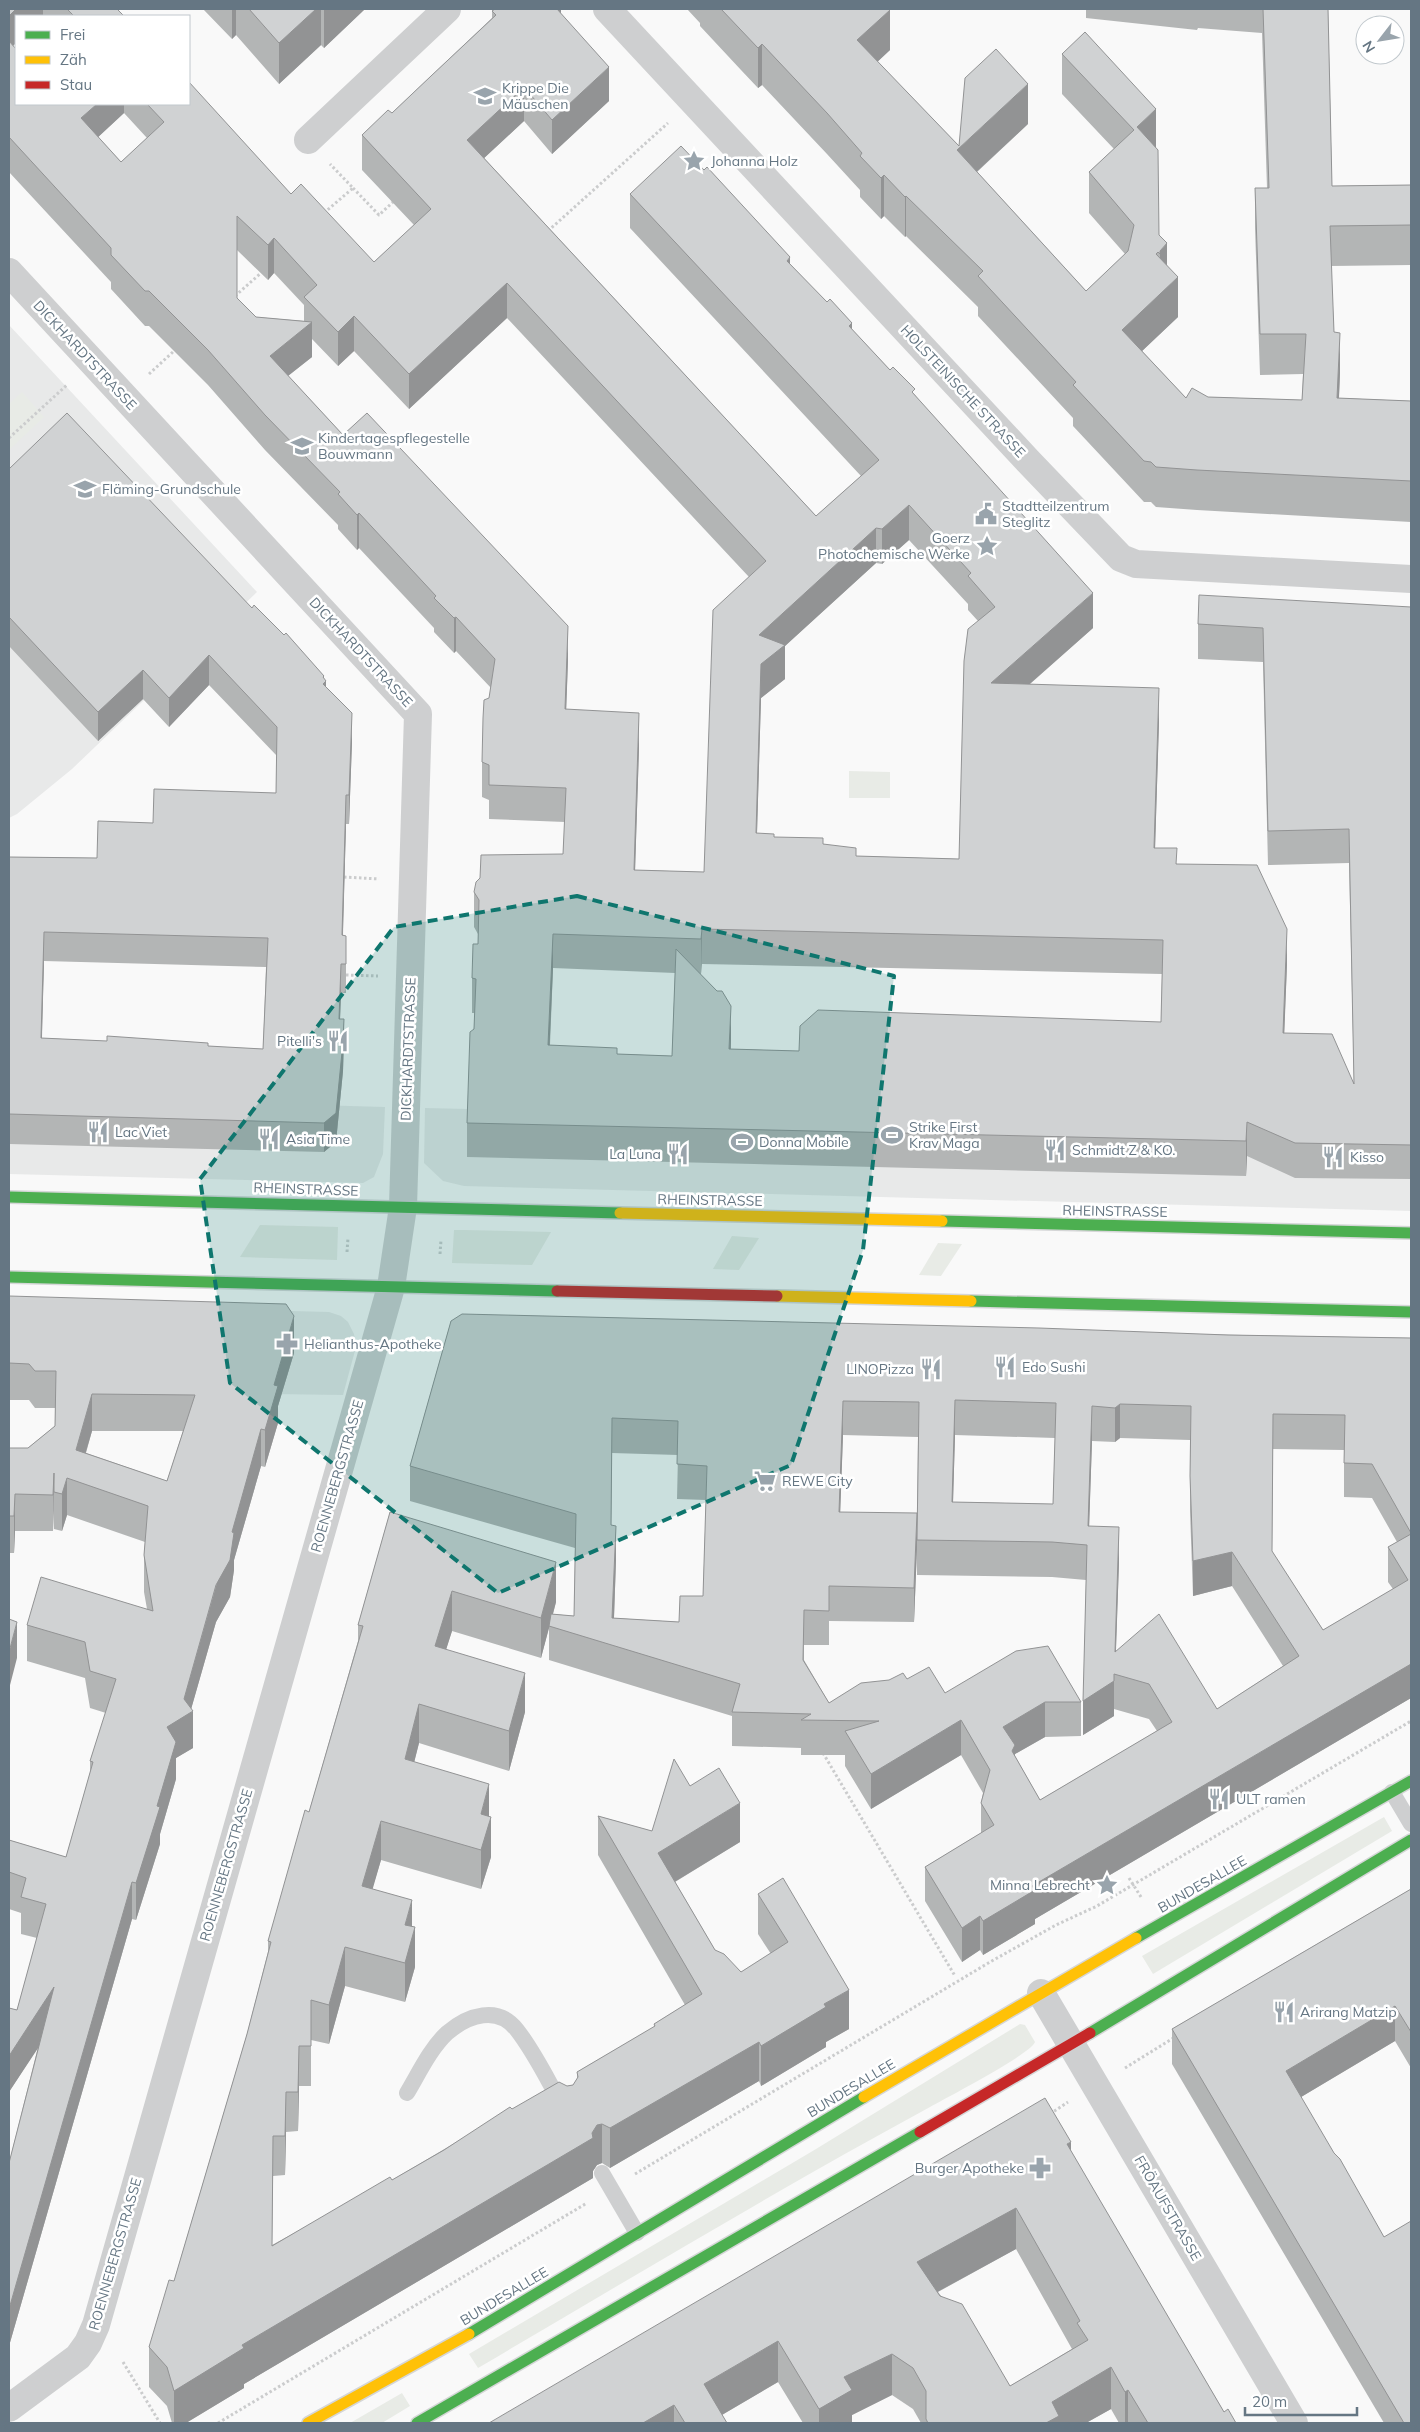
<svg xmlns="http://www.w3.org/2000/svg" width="1420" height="2432" font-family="Mulish,sans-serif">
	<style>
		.built { fill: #e8e9e9 }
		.green { fill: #e8ebe6 }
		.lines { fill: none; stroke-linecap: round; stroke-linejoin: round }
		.fast-casing { stroke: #d5d6d7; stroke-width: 14 }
		.slow-casing { stroke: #d5d6d7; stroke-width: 14 }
		.jam-casing { stroke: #d5d6d7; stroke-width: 14 }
		.path { stroke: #cbcccd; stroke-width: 3; stroke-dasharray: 2.5 2.5; stroke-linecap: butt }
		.lane { stroke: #cecfd0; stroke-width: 16 }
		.street { stroke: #cecfd0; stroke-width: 28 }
		.fast { stroke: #4caf50; stroke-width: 11 }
		.slow { stroke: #ffc107; stroke-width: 11 }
		.jam { stroke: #c62828; stroke-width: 11 }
		.wall { fill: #b3b5b5; fill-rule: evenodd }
		.shaded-wall { fill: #929394 }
		.building { fill: #d0d2d3; stroke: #929394; fill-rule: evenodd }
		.marked { fill: #0f766e; fill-opacity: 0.2; stroke: #0f766e; stroke-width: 4; stroke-dasharray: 10 6; stroke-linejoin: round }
		.labels { text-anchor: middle; stroke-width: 5; stroke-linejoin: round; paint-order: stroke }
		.poi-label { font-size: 14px; fill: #657683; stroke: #fff; text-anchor: start }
		.street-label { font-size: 14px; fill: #657683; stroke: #fff }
	</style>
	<rect width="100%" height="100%" fill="#f9f9f9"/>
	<path class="built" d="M9,325L257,592L72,769L17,814L9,818Z
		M9,1096L385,1107L383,1154L374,1177L363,1183L9,1174Z
		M425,1108L1411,1130V1211L464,1186L443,1181L424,1163Z
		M9,1303L329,1312L341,1316L348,1322L354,1334L356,1347L343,1395L147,1392Z"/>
	<path class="green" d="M22,392L44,417L9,450V404Z
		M849,771L890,772V798H849Z
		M260,1225L338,1227L337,1260L240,1257Z
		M454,1230H463L551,1232L532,1265L452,1263Z
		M732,1236L759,1238L739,1270L713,1269Z
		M938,1243L962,1244L941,1276L919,1275Z
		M1384,1817L1392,1831L1153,1974L1142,1956Z
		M1020,2024L1025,2025L1035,2042C1031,2054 946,2098 930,2107C777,2190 628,2280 478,2368L469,2354L816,2149Z
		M402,2393L410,2406L382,2423H350Z"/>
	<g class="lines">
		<g class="fast-casing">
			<path id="fast" d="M9,1197L620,1213
				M942,1221L1411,1233
				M9,1277L557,1291
				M971,1301L1411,1312
				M1136,1938L1411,1781
				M1090,2033L1411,1840
				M469,2334L864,2097
				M417,2423L920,2132"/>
		</g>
		<g class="slow-casing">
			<path id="slow" d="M620,1213L942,1221
				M777,1296L971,1301
				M864,2097L1136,1938
				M308,2423L469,2334"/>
		</g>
		<g class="jam-casing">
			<path id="jam" d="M557,1291L777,1296
				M920,2132L1090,2033"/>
		</g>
		<path class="path" d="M353,188L379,215L393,202
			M324,213L353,188L330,164
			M548,231L668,123
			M235,296L261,273
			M149,374L174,351
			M9,438L68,384
			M344,877L379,879
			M346,975L378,976
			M347,1252L348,1238
			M440,1254L441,1240
			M823,1753L955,1976
			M1129,1878L1141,1897
			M1125,2068L1175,2037
			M1050,2114L1068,2102
			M635,2174L990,1962L1056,1925L1097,1906L1411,1721
			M123,2362L160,2423
			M218,2423L587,2203"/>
		<path class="lane" d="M1392,1792L1411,1824
			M407,2093C419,2073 430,2049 447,2033C468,2015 498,2005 517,2030C535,2053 548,2081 562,2105
			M602,2173L637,2233"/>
		<path class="street" d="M607,9L1028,461L1121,558L1136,564L1411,579
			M308,140L447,9
			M9,272L418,714L403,1207L391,1287L96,2325L88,2343L78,2357L9,2408
			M1041,1993L1294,2423"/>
		<use href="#fast" class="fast"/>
		<use href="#slow" class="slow"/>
		<use href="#jam" class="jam"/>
	</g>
	<path class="wall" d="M9,9H117L124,16H16L13,46L16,104H189L291,194L374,262L414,225L362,170V135L392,113L431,76L492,18V11L561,9V14L609,101L552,154L524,121L484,158L816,516L861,476L630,228V194L790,264L890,370L915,395L1093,628L1030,684L1159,722L1155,848L1177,864L1287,964L1284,1033L1354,1082L1349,863L1268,865L1263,662L1198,659V624L1411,607V1179L1295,1178L1247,1156L1246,1176L467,1157V1123L475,1013H472V978L478,944V934L474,927V892L563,854L565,822L489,819V800L482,797V762L491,688L456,651L454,653L434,632V628L359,548L357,550L338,529V525L265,450L208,385L149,326H145L111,289V282L9,172ZM124,113L147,138L121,162L98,137ZM237,250L268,280L274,273L304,305V321L256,317L237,298ZM507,318L749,577L704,872L635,870L639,748L566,709L568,660L343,435L288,376L312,357V339L338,366L354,351L409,409ZM909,540L968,604V610L978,621L959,859L856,856L823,844L774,837L757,833L761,698L785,679V646L876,563L882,564ZM702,964L1162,974L1161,1022L799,1051L731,1049V1040L717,991L700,974H701ZM553,968L675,973L672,1056L617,1054L550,1045Z
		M203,9H365L324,48L321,45L279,84L236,35L232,39Z
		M687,9H889L890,50L877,62L959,146L1028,124L977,172L1086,291L1125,254L1089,213V172L1114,149L1062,94V54L1156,148L1159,235L1167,265L1178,317L1142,351L1186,398L1208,397L1302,400L1303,374L1260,375L1255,228V188H1267L1262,33L1198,28L1197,30L1086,18V9H1328L1332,186L1411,185V265L1331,266L1334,332L1340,373L1339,398L1411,401V522L1197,510L1156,507L1151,502H1144L1073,426V418L978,316V307L906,236L905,237L884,216L881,219L860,197V190L827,154L762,85L758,88L741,70L700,26V23Z
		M9,469L252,608L324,679L326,687L352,742L349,824H346L343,935L346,936V993H341L340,1019L344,1048L343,1071L336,1142L324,1152L9,1144V857L97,858L153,823L276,793L277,756L209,685L169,727L143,699L98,741L9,646ZM44,961L266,967L263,1049L42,1038Z
		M9,1296L294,1353L278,1406V1423L265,1467L261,1466L234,1560V1570L230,1597L216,1622L191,1709L193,1748L176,1758V1779L160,1834V1844L136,1920L132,1919L9,2346V2163L38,2047L9,2092V2008L17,2010L37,1938L21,1934V1913L9,1909V1840L66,1857L90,1773V1761L106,1713L90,1708L85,1678L27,1661V1625L147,1609L144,1592V1555L145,1542L67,1515L62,1531L54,1529V1510L53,1531H15L14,1553H9V1448H28L55,1426V1408H35L29,1400H9ZM92,1431H183L167,1481L86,1453Z
		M451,1321L1411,1338V1698L1035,1919V1924L983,1955L980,1950L962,1962L925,1901V1867L981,1833V1803L983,1793L961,1755L871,1809L845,1766V1755H801V1748L732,1746V1716L549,1660V1627L541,1658L452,1631L446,1649L525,1712L509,1771L419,1743L414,1762L489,1817L491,1857L481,1889L381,1860L372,1889L412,1927L415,1967L405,2002L345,1986L329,2044L311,2040V2086H299L298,2131L286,2132L285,2175L273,2176L272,2245L392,2180L512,2109L567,2086L573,2085L577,2079V2072L654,2027V2024L685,2005L598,1855V1816L652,1831L690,1786L740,1842L675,1882L715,1950L741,1972L771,1954L758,1934V1894L849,2029L826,2042V2047L761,2086L759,2081L610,2168L602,2163L597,2165L593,2171V2178L244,2384V2388L186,2423H172L167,2406L149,2387V2347L174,2281L247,2034L268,1952V1941L309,1812L358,1641V1625L390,1512L556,1602L553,1614L574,1616L575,1548L410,1501V1466ZM843,1435L918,1437L917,1539L840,1512ZM955,1435L1055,1438L1053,1504L953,1502ZM1120,1438L1190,1440V1511L1193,1596L1232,1586L1283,1666L1217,1709L1116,1651L1119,1562L1089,1526L1092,1441L1115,1442ZM1273,1449L1344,1450V1497L1372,1498L1397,1542L1388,1547V1582L1393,1589L1323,1630L1272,1552ZM612,1453L678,1455L677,1499L706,1500L703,1596L679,1622L614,1618L616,1560L611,1525ZM917,1548V1575L1052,1577L1086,1580L1083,1735L1114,1716V1709L1149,1719L1157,1731L1040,1800L1015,1756V1754L1045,1737L1081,1736V1702L945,1693L907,1679L829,1703L804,1660V1645H829V1621L914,1622Z
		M1411,1889V2068L1395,2041L1301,2097L1411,2423H1384L1172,2064V2029Z
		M1071,2152L1224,2412L1236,2423H1119L1111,2409L1086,2423H921L913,2409L892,2395L852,2415V2423H803L778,2382L722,2415L727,2423H489ZM1016,2249L1072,2349L1010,2386L938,2292Z"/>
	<path class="shaded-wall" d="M16,9H43V16H16V43L9,50V16Z
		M232,9H236V35L232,39Z
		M316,9H321V45L279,84V43Z
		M324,9H365L324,48Z
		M557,9H561V40Z
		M890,10V50L857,81V40Z
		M762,44V85L758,88V48Z
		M609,67V101L552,154V120Z
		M1028,84V124L957,190V150Z
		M524,87V121L467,174V140Z
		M97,104H124V113L81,153V118Z
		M1156,109V149L1137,127Z
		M884,175V216L881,219V178Z
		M906,196V236L905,237V197Z
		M274,238V273L268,280V245Z
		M1167,243V283L1160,291V251Z
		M790,257V292L787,261Z
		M1178,277V317L1122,370V330Z
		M507,283V318L409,409V374Z
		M354,316V351L338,366V332Z
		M312,322V357L270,390V356Z
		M852,323V358L849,326Z
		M1340,333V373L1337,439V398Z
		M909,505V540L882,564V529Z
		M359,513V548L357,550V515Z
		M876,528V563L785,646V679L761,698L756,867L759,635Z
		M1093,593V628L991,718V683Z
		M456,617V651L454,653V618Z
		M568,626V660L565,744V709Z
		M209,655V685L169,727V698Z
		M143,670V699L98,741V712Z
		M324,676V683L326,681V710L323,677Z
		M1159,688V722L1154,883V848Z
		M352,713V742L349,824V795Z
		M639,713V748L634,904V870Z
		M346,795V824L342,964V935Z
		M702,929L701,974V939Z
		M1287,929V964L1283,1067V1033Z
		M44,932V961L41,1067V1038Z
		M553,934V968L548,1080V1045Z
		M341,964V993L339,1048V1019Z
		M731,1006V1040L729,1083V1049Z
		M344,1019L343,1071L336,1142L324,1152V1123Z
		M1247,1122V1156L1246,1176V1141Z
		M294,1316V1353L278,1406V1423L265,1467V1430L274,1385Z
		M92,1394V1431L77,1482L76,1450Z
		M955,1400V1435L952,1537V1502Z
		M843,1401V1435L839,1547V1512Z
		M1120,1404V1438L1115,1442V1408Z
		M1092,1406V1441L1088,1561V1526Z
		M612,1418V1453L611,1560Z
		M261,1429V1466L234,1560V1570L230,1597L216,1622L190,1713L193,1711V1748L176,1758V1779L160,1834V1844L136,1920V1883L157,1806L167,1727L184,1699Z
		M54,1473L53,1531V1495Z
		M67,1478V1515L62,1531V1494Z
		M15,1494V1531L14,1553V1516Z
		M917,1513V1548L914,1622V1588Z
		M616,1526V1560L613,1645L612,1618Z
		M1119,1527V1562L1115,1675V1652Z
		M1232,1552V1586L1193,1596V1561Z
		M556,1562V1602L541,1658V1618Z
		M452,1591V1631L435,1685V1646Z
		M17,1622V1658L9,1689V1652Z
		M1411,1664V1698L1035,1919V1924L983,1955V1921L1032,1886Z
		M525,1673V1712L509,1771V1731Z
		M1114,1674V1716L1083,1735V1701Z
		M1045,1702V1737L1015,1754V1779L1003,1727Z
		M419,1704V1743L405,1799V1759Z
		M961,1720V1755L871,1809V1774Z
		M489,1784V1823L491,1817V1857L481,1889V1814Z
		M740,1803V1842L658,1892V1853Z
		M381,1821V1860L362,1926V1886Z
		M132,1882V1919L9,2346V2309Z
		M412,1900V1937L415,1927V1967L405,2002V1925Z
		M980,1916V1950L962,1962V1928Z
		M345,1947V1986L329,2044V2005Z
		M54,1987V2024L9,2092V2056Z
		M849,1990V2029L826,2042V2047L761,2086V2046L824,2004Z
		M1395,2006V2041L1286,2106V2071Z
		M759,2042V2081L610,2168V2128Z
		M299,2046V2086L298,2131V2092Z
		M286,2092V2132L285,2175V2136Z
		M602,2124V2163L597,2165L593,2171V2178L244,2384V2388L186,2423H174V2391L242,2345L592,2133L597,2125Z
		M1071,2142V2183L1067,2144Z
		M1016,2208V2249L917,2303V2262Z
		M778,2341V2382L708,2423L704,2384Z
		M892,2354V2395L852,2415V2423H819V2409L844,2377Z
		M1111,2367V2409L1086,2423H1046L1052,2402Z
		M1128,2390V2423H1125V2392Z
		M674,2405V2423H643Z"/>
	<path class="building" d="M9,9H16L9,16Z
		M67,9H117L124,16H74Z
		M249,9H316L279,43Z
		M495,9H557L609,67L552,120L524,87L467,140L816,516L879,460L630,194L681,146L704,170L707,167L790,257L787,261L827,302L830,299L852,323L849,326L890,370L893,367L915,389L912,392L1093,593L991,683L1159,688L1154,848H1177L1176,864L1257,865L1287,929L1283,1033L1332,1034L1354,1084L1349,829L1268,831L1263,628L1198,624L1199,595L1411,607V1145L1295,1143L1247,1122L1246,1141L467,1123L470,1032L474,1029L476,979L472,978L473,944H478L479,900L474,892L476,882L480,878L481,855L563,854L566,788L489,785V765L482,762L483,718L484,700L489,698L495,659L456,617L454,618L434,598L436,596L359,513L357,515L338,494L340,492L265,415L208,350L149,291H145L111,255V248L9,137V41L16,49V104H97L81,118L121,162L164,122L147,104H189V82L291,194L301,184L374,262L431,209L362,135L388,110L392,113L431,76L496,15L492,11ZM237,216L268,245L274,238L317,285L304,297L338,332L354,316L409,374L507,283L766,561L713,610L704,872L634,870L639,713L565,709L568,626L367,413L343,435L270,356L312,322L256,317L237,298ZM909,505L971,573L968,576L995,607L968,629L964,661L959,859L856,856V848L823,844V838L774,837V834L756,833L761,664L785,645L759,635L876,528L882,529ZM702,929L1163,940L1161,1022L818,1010L800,1026L799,1051L729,1049L731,1006L722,991H717L676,949L672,1056L617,1054V1048L548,1045L553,934L701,939Z
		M721,9H889L890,10L857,40L959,146L965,78L996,49L1028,84L957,150L1086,291L1128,251L1134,225L1089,172L1134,130L1062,54L1085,32L1156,109L1137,127L1158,150L1159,235L1167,243L1160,251V254L1158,252L1156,254L1178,277L1122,330L1186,398L1192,388L1208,397L1302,400L1306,334H1260L1255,188H1269L1263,9H1328L1332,186L1411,185V225L1330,226L1334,332L1340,333L1337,398L1411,401V481L1197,470L1156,467L1151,462L1144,461L1073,385L1076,382L978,276L983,271L906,196L905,197L884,175L881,178L860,156L862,153L827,113L762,44L758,48Z
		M67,413L252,608L254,605L284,635L286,633L324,676L323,677L326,681L323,684L352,713L349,795H346L342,935L346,936V964H341L339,1019H344L343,1042L336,1113L324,1123L9,1114V857L97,858L98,821L153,823L154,789L276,793L277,727L209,655L169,698L143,670L98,712L9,617V469ZM44,932L268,938L263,1049L208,1046V1043L107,1036V1041L41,1038Z
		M9,1296L286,1304L294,1316L274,1385L278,1386L265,1430L261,1429L232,1532L234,1533L230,1560L216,1585L184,1699L193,1711L167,1727L176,1742L157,1806L160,1807L136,1883L132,1882L9,2309V2163L54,1987L9,2056V2008L17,2010L46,1904L21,1897L26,1878L9,1872V1840L66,1857L93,1762L90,1761L116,1679L90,1671L85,1642L27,1625L41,1577L153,1611L144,1555L148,1506L67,1478L62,1494L54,1492V1473L53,1495L15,1494L14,1516H9V1448H28L55,1426L56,1371H35L29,1364L9,1363ZM92,1394L195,1395L167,1481L76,1450Z
		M462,1314L1039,1328L1228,1335L1411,1338V1533L1372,1464L1344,1463L1345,1415L1273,1414L1272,1551L1323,1630L1408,1580L1388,1547L1411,1534V1664L1032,1886L1035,1890L983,1921L980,1916L962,1928L925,1867L994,1825L981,1803L990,1770L961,1720L871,1774L845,1731L879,1721L801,1720L811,1714L732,1712L740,1684L549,1626L551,1614L574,1616L576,1514L410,1466L451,1321ZM955,1400L1056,1403L1053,1504L952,1502ZM843,1401L919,1402L917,1540L1052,1542L1087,1545L1083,1701L1114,1681V1674L1149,1684L1172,1722L1040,1800L1012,1751L1015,1745L1003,1727L1045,1702H1081L1048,1646L1016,1651L945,1693L929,1667L907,1679L903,1673L889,1680L861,1683L829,1703L803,1660L804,1610L829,1611V1586L914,1588L917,1513L839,1512ZM1120,1404L1191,1406L1190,1476L1193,1561L1232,1552L1299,1656L1217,1709L1159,1614L1115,1652L1119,1527L1088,1526L1092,1406L1115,1408ZM612,1418L678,1421L677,1464L707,1466L703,1596H680L679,1622L612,1618L616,1526L611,1525Z
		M390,1512L556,1562L541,1618L452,1591L435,1646L525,1673L509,1731L419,1704L405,1759L489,1784L481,1814L491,1817L481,1850L381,1821L362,1886L412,1900L405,1925L415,1927L405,1963L345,1947L329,2005L311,2000V2046H299L298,2092H286L285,2136H273L272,2246L390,2177L392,2180L444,2150L510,2107L512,2109L559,2082L567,2086L573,2085L578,2077L577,2072L655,2026L654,2024L702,1994L598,1816L652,1831L674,1759L690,1786L719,1768L740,1803L658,1853L715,1950L724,1954L741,1972L788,1942L758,1894L783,1878L849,1990L824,2004L826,2007L761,2046L759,2042L610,2128L602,2124L597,2125L592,2133L593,2138L242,2345L244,2348L174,2391L167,2367L149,2347L169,2280L174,2281L247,2034L271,1942L268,1941L305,1810L309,1812L363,1626L358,1625Z
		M9,1619L17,1622L9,1652Z
		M1411,1889V2032L1395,2006L1286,2071L1334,2153L1340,2159L1384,2237L1411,2221V2423H1404L1172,2029Z
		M1045,2098L1071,2142L1067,2144L1224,2412L1228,2409L1236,2423H1148L1128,2390L1125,2392L1111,2367L1052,2402L1059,2416L1046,2423H928L926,2419V2391L913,2368L892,2354L844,2377L852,2390L819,2409L778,2341L704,2384L727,2423H685L674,2405L643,2423H489ZM1016,2208L1080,2321L1077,2323L1088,2340L1010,2386L962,2304L940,2296L917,2262Z"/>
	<path class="marked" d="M577,896L894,976L863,1250L791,1465L498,1593L230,1383L200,1179L394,927Z"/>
	<defs>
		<g id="school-bare" transform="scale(1.725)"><path d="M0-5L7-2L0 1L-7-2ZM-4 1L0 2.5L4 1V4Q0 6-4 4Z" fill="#99a4ac" stroke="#fff" stroke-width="2.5" paint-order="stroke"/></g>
		<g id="sight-bare" transform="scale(1.725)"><path d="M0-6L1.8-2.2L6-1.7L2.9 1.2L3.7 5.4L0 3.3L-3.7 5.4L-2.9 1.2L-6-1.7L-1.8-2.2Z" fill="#99a4ac" stroke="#fff" stroke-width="2.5" paint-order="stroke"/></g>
		<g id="civic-bare" transform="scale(1.725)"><path d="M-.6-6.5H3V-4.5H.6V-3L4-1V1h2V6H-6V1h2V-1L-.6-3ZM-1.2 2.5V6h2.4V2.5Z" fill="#99a4ac" stroke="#fff" stroke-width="2.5" paint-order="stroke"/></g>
		<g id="restaurant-bare" transform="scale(1.725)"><path d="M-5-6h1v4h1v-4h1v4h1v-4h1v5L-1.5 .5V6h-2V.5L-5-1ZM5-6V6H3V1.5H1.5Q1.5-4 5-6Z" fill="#99a4ac" stroke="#fff" stroke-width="2.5" paint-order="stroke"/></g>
		<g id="stadium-bare" transform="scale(1.725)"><path d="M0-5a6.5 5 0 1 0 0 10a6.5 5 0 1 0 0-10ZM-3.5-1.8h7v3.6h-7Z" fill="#99a4ac" stroke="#fff" stroke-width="2.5" paint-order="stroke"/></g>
		<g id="pharmacy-bare" transform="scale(1.725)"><path d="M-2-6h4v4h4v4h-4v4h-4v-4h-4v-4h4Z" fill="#99a4ac" stroke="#fff" stroke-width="2.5" paint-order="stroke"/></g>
		<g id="supermarket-bare" transform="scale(1.725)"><path d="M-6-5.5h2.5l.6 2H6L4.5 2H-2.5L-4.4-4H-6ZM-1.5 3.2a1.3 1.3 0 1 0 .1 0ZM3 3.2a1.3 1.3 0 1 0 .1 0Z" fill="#99a4ac" stroke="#fff" stroke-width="2.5" paint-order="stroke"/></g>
	</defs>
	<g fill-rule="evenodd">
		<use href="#school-bare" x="485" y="96"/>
		<use href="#sight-bare" x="694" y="161"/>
		<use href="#school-bare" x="302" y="446"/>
		<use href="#school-bare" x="85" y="489"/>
		<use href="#civic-bare" x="986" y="514"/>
		<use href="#sight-bare" x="987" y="546"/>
		<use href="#restaurant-bare" x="338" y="1041"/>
		<use href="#restaurant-bare" x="98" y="1132"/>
		<use href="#stadium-bare" x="892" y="1135"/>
		<use href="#restaurant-bare" x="269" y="1139"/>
		<use href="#stadium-bare" x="742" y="1142"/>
		<use href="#restaurant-bare" x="1055" y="1150"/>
		<use href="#restaurant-bare" x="678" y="1154"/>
		<use href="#restaurant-bare" x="1333" y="1157"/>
		<use href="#pharmacy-bare" x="287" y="1344"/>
		<use href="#restaurant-bare" x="1005" y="1367"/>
		<use href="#restaurant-bare" x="931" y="1369"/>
		<use href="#supermarket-bare" x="765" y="1481"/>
		<use href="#restaurant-bare" x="1219" y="1799"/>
		<use href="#sight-bare" x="1107" y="1885"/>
		<use href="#restaurant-bare" x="1284" y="2012"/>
		<use href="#pharmacy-bare" x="1040" y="2168"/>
	</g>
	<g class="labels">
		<g class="poi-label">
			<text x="502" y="93">Krippe Die<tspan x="502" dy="16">Mäuschen</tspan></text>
			<text x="711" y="166">Johanna Holz</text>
			<text x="318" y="443">Kindertagespflegestelle<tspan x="318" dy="16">Bouwmann</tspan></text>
			<text x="102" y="494">Fläming-Grundschule</text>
			<text x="1002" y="511">Stadtteilzentrum<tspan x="1002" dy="16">Steglitz</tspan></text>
			<text x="970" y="543" text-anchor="end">Goerz<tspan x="970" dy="16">Photochemische Werke</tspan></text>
			<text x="322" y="1046" text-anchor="end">Pitelli's</text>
			<text x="909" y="1132">Strike First<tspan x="909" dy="16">Krav Maga</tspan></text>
			<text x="115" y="1137">Lac Viet</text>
			<text x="286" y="1144">Asia Time</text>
			<text x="759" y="1147">Donna Mobile</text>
			<text x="1072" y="1155">Schmidt Z &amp; KO.</text>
			<text x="661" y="1159" text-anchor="end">La Luna</text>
			<text x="1350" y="1162">Kisso</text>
			<text x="304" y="1349">Helianthus-Apotheke</text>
			<text x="1022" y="1372">Edo Sushi</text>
			<text x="914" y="1374" text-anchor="end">LINOPizza</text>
			<text x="782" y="1486">REWE City</text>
			<text x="1236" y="1804">ULT ramen</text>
			<text x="1090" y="1890" text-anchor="end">Minna Lebrecht</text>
			<text x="1300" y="2017">Arirang Matzip</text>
			<text x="1024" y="2173" text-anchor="end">Burger Apotheke</text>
		</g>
		<g class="street-label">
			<text transform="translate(85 355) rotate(47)" y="5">DICKHARDTSTRASSE</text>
			<text transform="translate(963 391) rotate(47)" y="5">HOLSTEINISCHE STRASSE</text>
			<text transform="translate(361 652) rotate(47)" y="5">DICKHARDTSTRASSE</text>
			<text transform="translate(408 1049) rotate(-88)" y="5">DICKHARDTSTRASSE</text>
			<text transform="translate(306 1189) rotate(2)" y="5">RHEINSTRASSE</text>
			<text transform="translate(710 1200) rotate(1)" y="5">RHEINSTRASSE</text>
			<text transform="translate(1115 1211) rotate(1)" y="5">RHEINSTRASSE</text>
			<text transform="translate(337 1476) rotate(-74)" y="5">ROENNEBERGSTRASSE</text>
			<text transform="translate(226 1865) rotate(-74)" y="5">ROENNEBERGSTRASSE</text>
			<text transform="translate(1202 1884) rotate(-30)" y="5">BUNDESALLEE</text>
			<text transform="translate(851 2088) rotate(-31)" y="5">BUNDESALLEE</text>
			<text transform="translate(1168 2208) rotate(60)" y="5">FRÖAUFSTRASSE</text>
			<text transform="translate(115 2254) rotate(-74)" y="5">ROENNEBERGSTRASSE</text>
			<text transform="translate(504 2296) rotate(-31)" y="5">BUNDESALLEE</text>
		</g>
	</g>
	<rect width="1420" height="2432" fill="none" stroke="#657683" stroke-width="20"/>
	<rect x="15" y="15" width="175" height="90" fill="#ffffff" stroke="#c1c8cd"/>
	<rect x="25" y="31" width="25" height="8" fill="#4caf50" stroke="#c1c8cd"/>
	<text x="60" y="40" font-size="15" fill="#657683">Frei</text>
	<rect x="25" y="56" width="25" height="8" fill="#ffc107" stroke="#c1c8cd"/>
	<text x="60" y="65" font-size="15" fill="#657683">Zäh</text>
	<rect x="25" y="81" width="25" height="8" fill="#c62828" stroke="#c1c8cd"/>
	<text x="60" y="90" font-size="15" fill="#657683">Stau</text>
	<g transform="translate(1380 40) rotate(239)"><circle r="24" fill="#ffffff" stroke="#c1c8cd"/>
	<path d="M0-4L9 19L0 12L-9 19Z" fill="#99a4ac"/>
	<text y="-8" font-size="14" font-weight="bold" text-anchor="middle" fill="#657683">N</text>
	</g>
	<path d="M1245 2407v8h112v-8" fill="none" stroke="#657683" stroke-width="2.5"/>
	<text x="1252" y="2407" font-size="15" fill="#657683" stroke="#ffffff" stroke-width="4" paint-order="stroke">20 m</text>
</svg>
